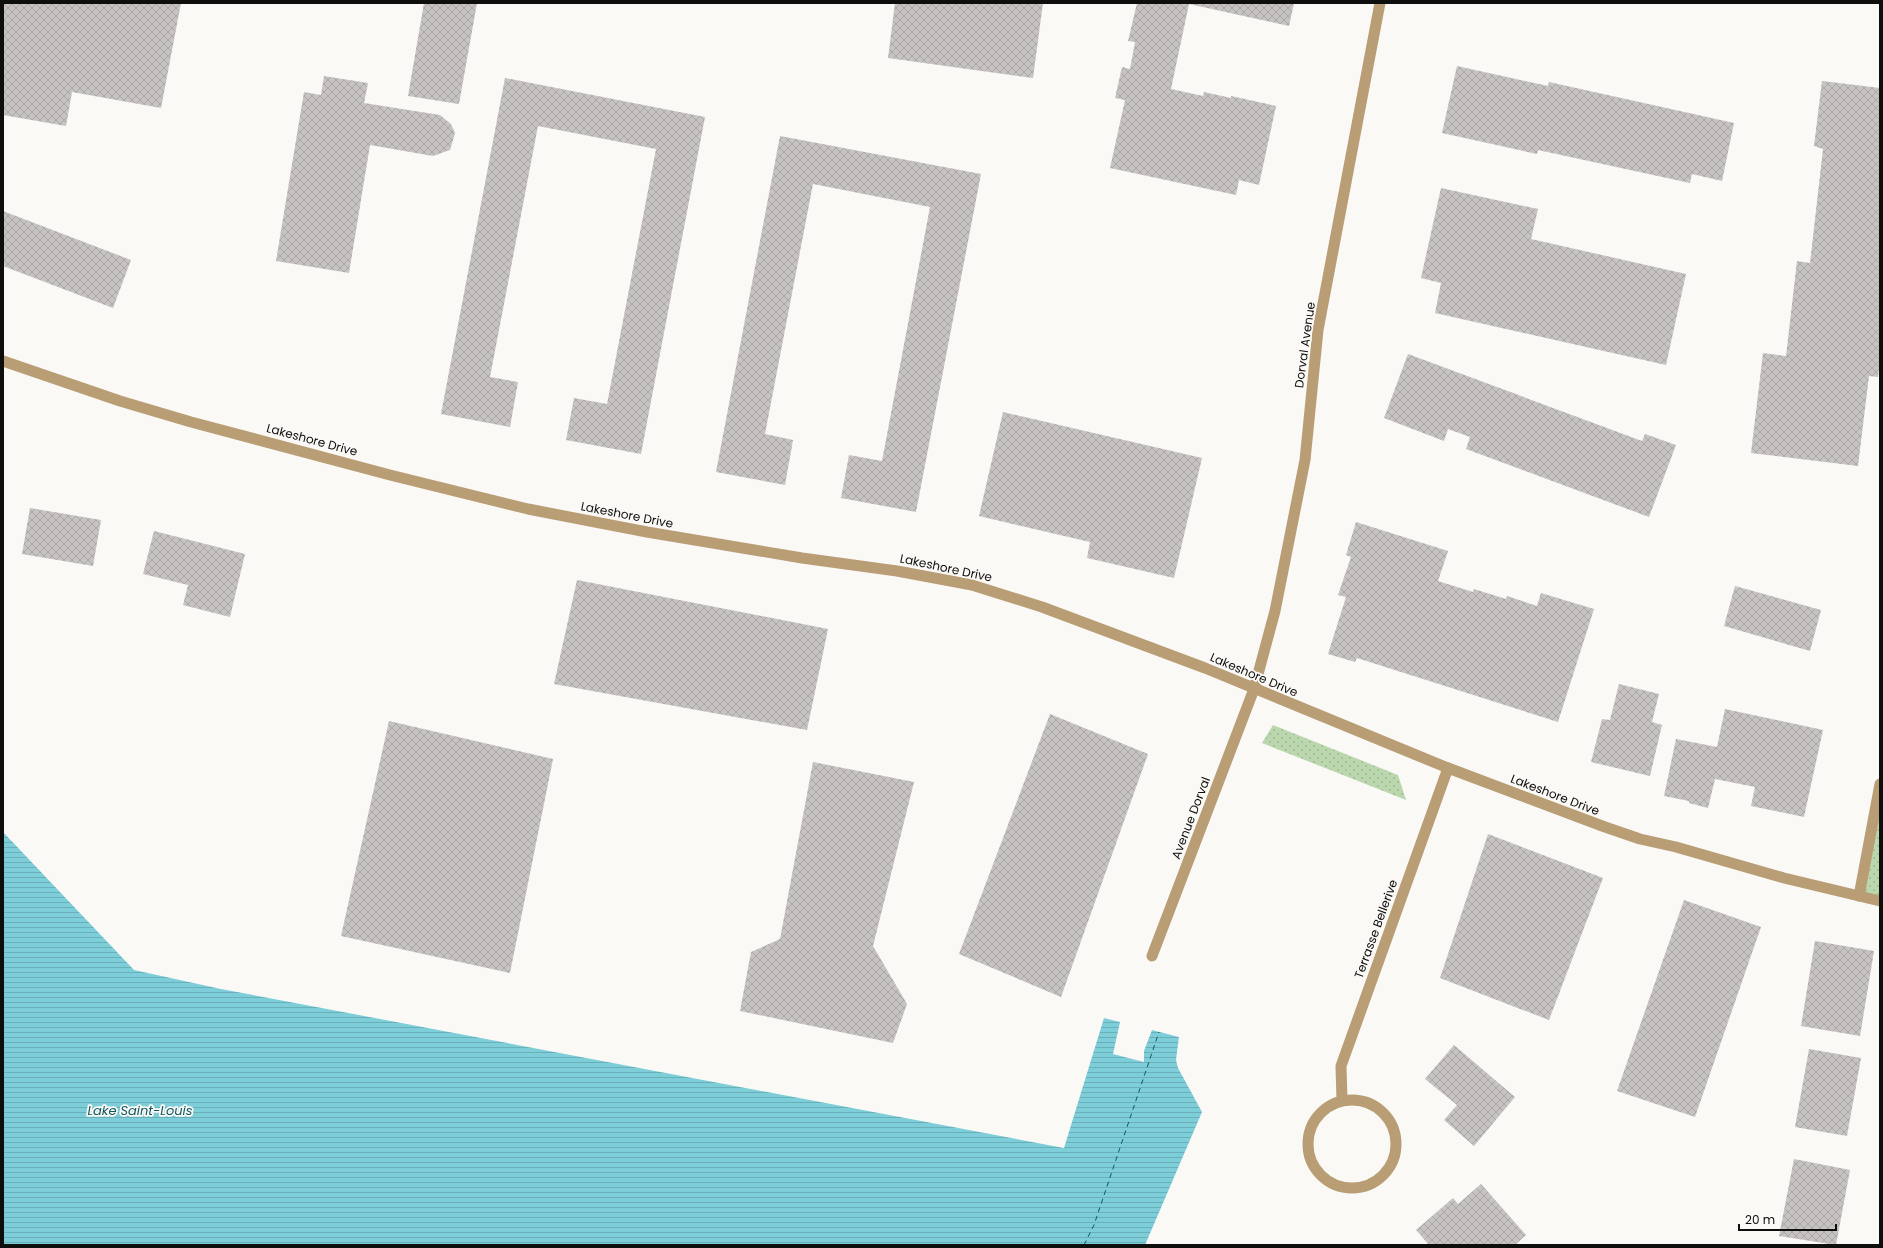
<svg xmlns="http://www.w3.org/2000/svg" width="1883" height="1248" font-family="Poppins,sans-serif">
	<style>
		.park { fill: url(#park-dots) }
		.water { fill: url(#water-rules) }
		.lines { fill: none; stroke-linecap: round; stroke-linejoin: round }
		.ferry { stroke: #125860; stroke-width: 1; stroke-dasharray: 5 4; stroke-linecap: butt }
		.building { fill: url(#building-cross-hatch) }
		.minor { stroke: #b99d75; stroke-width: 11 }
		.tertiary { stroke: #b99d75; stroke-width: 11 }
		.labels { text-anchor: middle; stroke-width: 3.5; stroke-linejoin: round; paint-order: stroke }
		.street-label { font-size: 12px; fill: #0e0e0d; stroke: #faf9f6 }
		.water-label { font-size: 13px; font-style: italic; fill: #125860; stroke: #faf9f6 }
	</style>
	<defs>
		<pattern id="park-dots" width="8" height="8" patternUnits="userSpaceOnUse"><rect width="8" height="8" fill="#bbd7ad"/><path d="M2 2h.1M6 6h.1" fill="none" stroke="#a0b794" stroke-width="1.8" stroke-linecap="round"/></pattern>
		<pattern id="water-rules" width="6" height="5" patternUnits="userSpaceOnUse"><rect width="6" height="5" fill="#7dced9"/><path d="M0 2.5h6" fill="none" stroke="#6bb0b9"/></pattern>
		<pattern id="building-cross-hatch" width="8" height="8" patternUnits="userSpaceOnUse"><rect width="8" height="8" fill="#c7c3c2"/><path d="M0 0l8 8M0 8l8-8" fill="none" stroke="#aaa6a6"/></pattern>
	</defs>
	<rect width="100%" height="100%" fill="#faf9f6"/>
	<path class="park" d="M1273,725L1398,775L1406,800L1262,743Z
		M1880,784V900L1859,896Z"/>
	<path class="water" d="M3,832L134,970L221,989L1064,1148L1104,1018L1120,1022L1113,1054L1144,1062V1051L1152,1030L1179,1037L1176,1060L1178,1068L1202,1112L1145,1245H3Z"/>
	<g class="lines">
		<path class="ferry" d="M1084,1245L1094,1225L1159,1032"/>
	</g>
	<path class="building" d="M3,3H181L161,108L72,92L66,126L3,115Z
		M424,3H477L459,104L408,96Z
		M895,3H1043L1033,78L888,58Z
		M1137,3H1294L1289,26L1189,4L1171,89L1203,96L1204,92L1231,98V96L1276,106L1259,185L1239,180L1236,195L1110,168L1125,100L1115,98L1122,67L1130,69L1135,42L1128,41Z
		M1457,66L1548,86L1549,82L1734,123L1722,181L1692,174L1690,183L1538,150L1537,154L1442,133Z
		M324,76L368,83L364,103L440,115L451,124L455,133L450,150L433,156L370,145L349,273L276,261L304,92L321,95Z
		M505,78L705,117L641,454L566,440L574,398L607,404L656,149L538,126L490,377L518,382L510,427L441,414Z
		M1822,81L1880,88V361L1878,377L1869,376L1858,466L1751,453L1763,353L1786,356L1797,261L1810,263L1823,149L1814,146Z
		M780,136L981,174L916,512L841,498L849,455L882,461L930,207L813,184L765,434L793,440L785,485L716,472Z
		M1441,188L1538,209L1531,239L1686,274L1666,365L1435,313L1441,283L1421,278Z
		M3,211L131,260L113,308L3,266Z
		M1408,354L1642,441L1645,434L1676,445L1649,517L1466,449L1470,437L1448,429L1444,441L1384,418Z
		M1003,412L1202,458L1174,578L1087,558L1090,542L979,516Z
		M30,508L101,520L93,566L22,554Z
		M1356,522L1448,551L1438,581L1473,592L1474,589L1506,599L1507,596L1537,606L1541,593L1594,609L1558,722L1357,658L1355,662L1328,654L1346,597L1338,595L1351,557L1346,555Z
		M154,531L245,554L230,617L183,605L188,585L143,574Z
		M577,580L828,629L807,730L554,684Z
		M1735,586L1821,610L1810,651L1724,626Z
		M1619,684L1659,694L1652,722L1662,725L1650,776L1591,762L1602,719L1610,720Z
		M1725,709L1823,730L1804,817L1751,806L1755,787L1715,779L1708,808L1689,803V801L1664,796L1676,739L1717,747Z
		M1050,714L1148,754L1061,997L959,954Z
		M389,721L553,759L510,973L341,936Z
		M813,762L914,782L873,946L907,1004L893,1043L740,1011L751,952L780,939Z
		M1488,834L1603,878L1549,1020L1440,978Z
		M1684,900L1761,927L1695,1117L1617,1091Z
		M1815,941L1874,951L1860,1036L1801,1026Z
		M1454,1045L1515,1097L1474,1146L1444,1120L1457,1105L1425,1079Z
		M1809,1049L1861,1058L1847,1136L1795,1127Z
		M1794,1159L1850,1170L1836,1245L1779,1236Z
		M1481,1184L1526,1235L1515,1245H1429L1416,1230L1453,1198L1458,1204Z"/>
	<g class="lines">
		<path class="minor" d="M1859,896L1880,784
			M1152,956L1254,689
			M1308 1144a44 44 0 1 1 88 0a44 44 0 1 1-88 0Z
			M1342,1101L1341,1066L1448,768"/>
		<path class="tertiary" d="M3,361L120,401L191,422L390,475L528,509L647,532L802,558L897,571L972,585L1042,607L1205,668L1448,768L1605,827L1640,839L1676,847L1784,878L1880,901
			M1254,689L1275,611L1305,460L1318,330L1380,3"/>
	</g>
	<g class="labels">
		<g class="street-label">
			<text transform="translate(1305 345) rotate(-82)" y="4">Dorval Avenue</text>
			<text transform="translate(312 440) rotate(15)" y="4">Lakeshore Drive</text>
			<text transform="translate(627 515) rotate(11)" y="4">Lakeshore Drive</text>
			<text transform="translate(946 568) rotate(12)" y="4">Lakeshore Drive</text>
			<text transform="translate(1254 675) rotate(23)" y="4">Lakeshore Drive</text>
			<text transform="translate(1555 795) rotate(21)" y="4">Lakeshore Drive</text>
			<text transform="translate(1191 818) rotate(-69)" y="4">Avenue Dorval</text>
			<text transform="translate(1376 929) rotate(-70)" y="4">Terrasse Bellerive</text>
		</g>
		<g class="water-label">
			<text x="140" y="1115">Lake Saint-Louis</text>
		</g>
	</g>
	<rect width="1883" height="1248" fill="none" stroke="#0e0e0d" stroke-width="8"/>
	<path d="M1739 1224v6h97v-6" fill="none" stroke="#0e0e0d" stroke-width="2"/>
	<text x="1745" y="1224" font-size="12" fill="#0e0e0d" stroke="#faf9f6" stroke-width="3" paint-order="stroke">20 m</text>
</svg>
